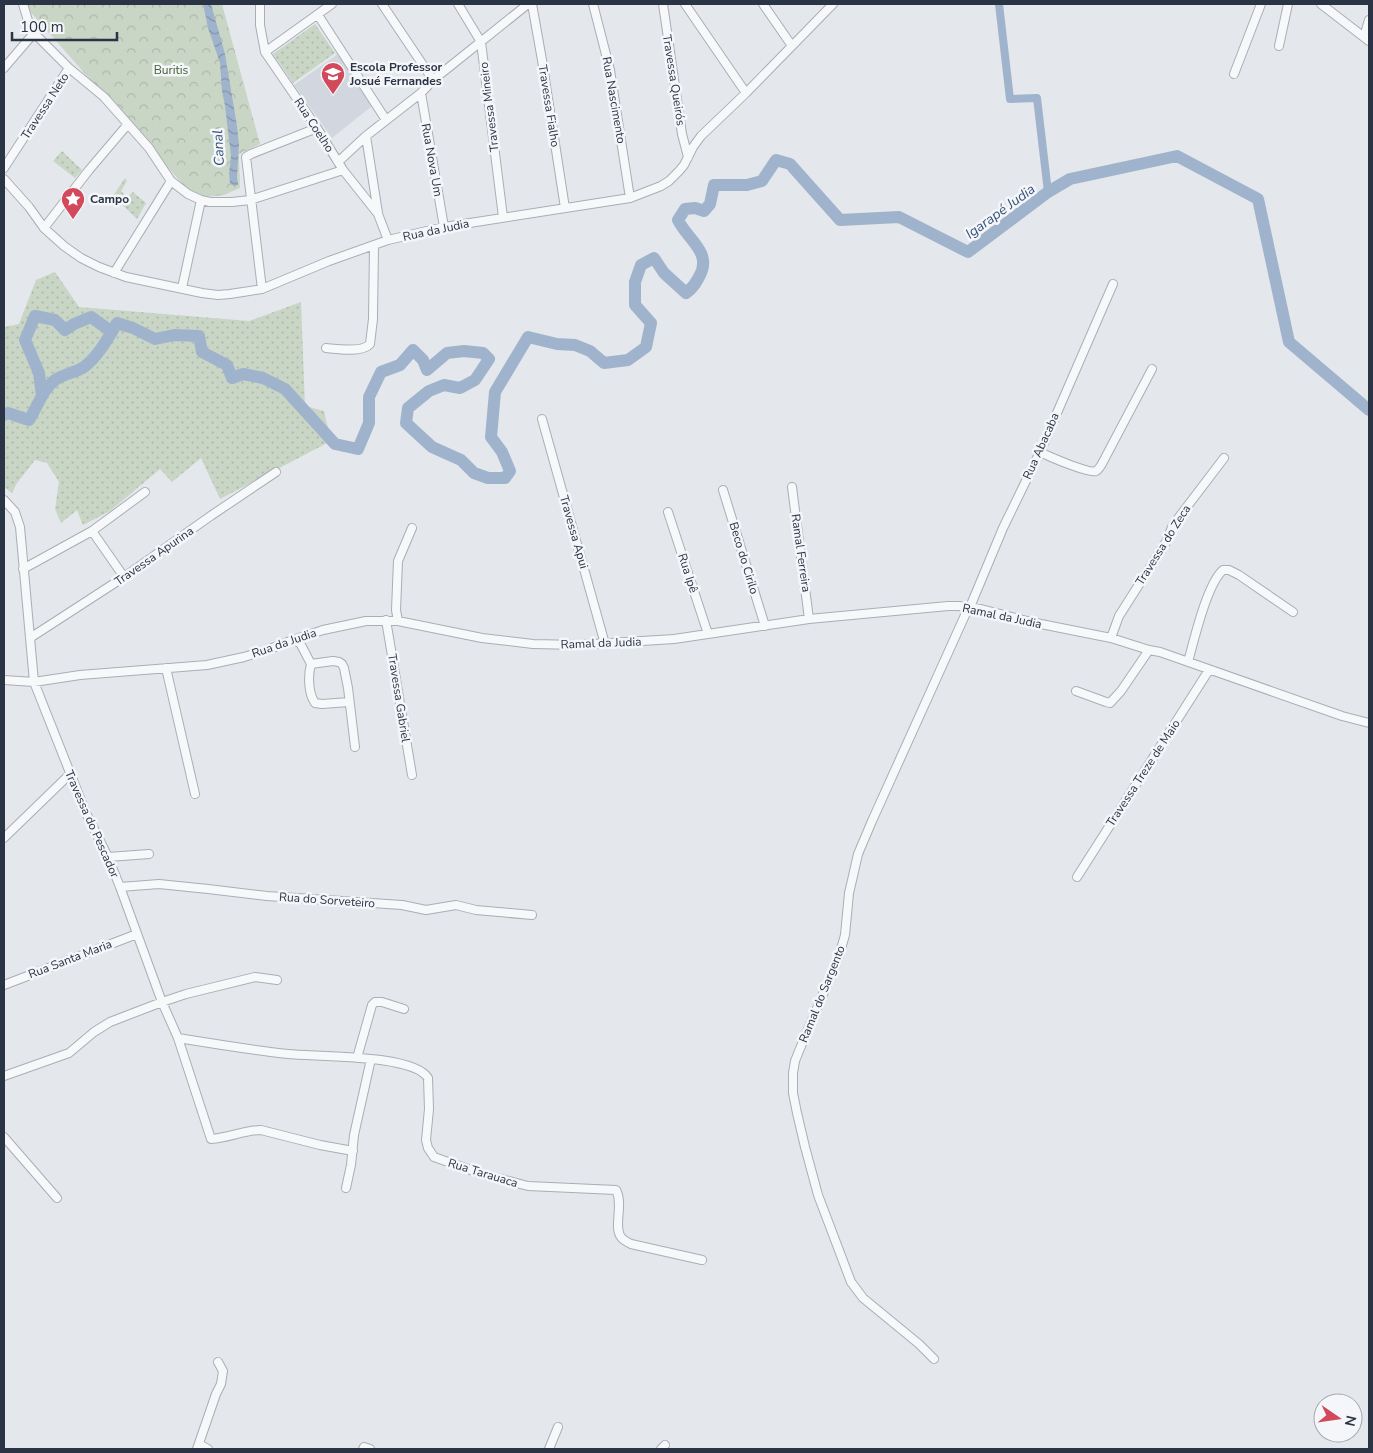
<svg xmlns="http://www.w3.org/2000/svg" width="1373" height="1453" font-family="'Nunito Sans',sans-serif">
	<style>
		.built { fill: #d2d6de }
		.green { fill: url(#green-dots) }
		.forest { fill: url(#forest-crowns) }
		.water { fill: url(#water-waves) }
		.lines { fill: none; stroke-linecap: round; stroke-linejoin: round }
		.canal { stroke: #9fb4cc; stroke-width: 8 }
		.river { stroke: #9fb4cc; stroke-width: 12 }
		.minor-casing { stroke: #a9aeb7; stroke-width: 10 }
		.minor { stroke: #f7f8fa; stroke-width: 8 }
		.labels { text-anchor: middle; stroke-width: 5; stroke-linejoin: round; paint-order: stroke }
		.poi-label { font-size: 12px; font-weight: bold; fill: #2b3445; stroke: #f4f6f9; text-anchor: start }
		.park-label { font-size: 12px; fill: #3f6138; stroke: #f4f6f9 }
		.street-label { font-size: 12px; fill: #2b3445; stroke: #f4f6f9 }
		.water-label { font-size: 14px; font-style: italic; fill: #34527a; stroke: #f4f6f9 }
	</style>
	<defs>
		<pattern id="green-dots" width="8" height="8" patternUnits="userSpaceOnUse" patternTransform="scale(1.25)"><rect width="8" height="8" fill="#c9d6c5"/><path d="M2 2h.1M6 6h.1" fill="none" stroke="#adb8ab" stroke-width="1.8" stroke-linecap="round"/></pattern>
		<pattern id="forest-crowns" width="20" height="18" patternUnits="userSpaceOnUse" patternTransform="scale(1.25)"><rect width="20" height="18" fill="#c9d6c5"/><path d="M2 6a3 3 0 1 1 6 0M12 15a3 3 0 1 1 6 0" fill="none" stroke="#adb8ab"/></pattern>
		<pattern id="water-waves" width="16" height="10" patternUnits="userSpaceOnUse" patternTransform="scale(1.25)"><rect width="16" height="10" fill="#9fb4cc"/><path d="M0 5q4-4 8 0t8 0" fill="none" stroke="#8293a7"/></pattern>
	</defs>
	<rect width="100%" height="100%" fill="#e4e7ec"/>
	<path class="built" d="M338,54L372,106L332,138L294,85Z"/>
	<path class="green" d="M315,24L335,53L293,83L273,54Z
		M62,151L82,170L75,178L53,161Z
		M125,178L127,181L121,191L127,197L133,192L146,203L137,219L113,196Z
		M55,272L79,307L249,321L301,302L305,406L324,411L331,441L220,499L201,458L172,482L160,469L110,511L83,525L77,510L61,523L55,509L59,482L47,463L35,460L17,483L12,493L4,487V327L19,324L36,280Z"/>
	<path class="forest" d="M27,4H222L260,144L239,154L240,188L224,195L203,197L186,188L27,8Z"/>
	<path class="water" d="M203,4H211L225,54L237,126L239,145L237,177L238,185L234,186L230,183L229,173L231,156L225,106L222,91L220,63L208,28Z"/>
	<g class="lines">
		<path class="canal" d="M999,4L1010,99L1037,98L1048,192"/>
		<path class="river" d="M42,396L39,373L25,340L35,316L55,320L65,330L74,324L91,317L112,332
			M4,415L8,413L29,420C38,406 42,390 55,380C63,374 75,373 84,367C98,357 108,338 117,323L133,328L155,339L174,335L199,336L202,352L227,365L232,378L243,374L263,378L285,389L335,444L358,449L369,423V397L381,372L400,365L413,350L423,360L427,370L447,353L464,351L483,353L489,359L475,380L460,388L444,385L429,391L408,408L406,423L432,447L461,460L474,473L488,478H505L510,471L502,452L491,437L495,392L528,337L557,344L575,345L590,351L604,363L628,360L646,347L651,323L635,305V282L641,265L654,258L664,273L686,293C693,288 696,283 700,275C712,252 687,239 678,220L685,209L695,208L704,211L710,204L714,185H747L762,181L776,160L790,164L840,220L899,217L968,252L1048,192L1070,179L1177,156L1258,199L1289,342L1369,410"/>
		<g class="minor-casing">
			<path id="minor" d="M23,4L29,24L34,33L69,68L104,97L149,148L171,181L188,194L201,200L210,202H232L250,200L343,170
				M260,4V25L265,52L317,128L343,170L378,214L388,240
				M382,4L433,80
				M458,4L481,42L503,217
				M532,4L542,60L565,208
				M593,4L610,70L630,198
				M663,4L682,134L688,157
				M685,4L746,93
				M763,4L792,46
				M1321,4L1369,41
				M318,15L386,120
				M1364,37L1369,20
				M1279,46L1288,4
				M265,52L332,4
				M4,68L34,33
				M1234,74L1261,4
				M421,93L444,227
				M366,136L378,213
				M338,162L366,136L421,93L433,80L528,4
				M4,168L69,68
				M4,179L29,207L44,228L64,246L81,258L99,267L126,277L202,293L218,295L230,294L262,289L329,261L388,240L444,227L630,198L661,186L669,181L679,171L684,165L693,147L701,136L746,93L833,4
				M44,228L89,170L128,124
				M114,273L171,181
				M182,288L201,200
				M262,289L246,157L251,154L317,128
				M326,348C337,349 362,353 370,344L373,319L374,246
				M542,419L605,644
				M1040,452C1048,456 1089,474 1096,471C1100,469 1103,462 1105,458L1152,369
				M792,487L809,619
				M723,490L765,626
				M4,500L15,512L20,527L34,682L86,813L108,857L120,887L162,1002L178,1038L211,1139C229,1138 244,1130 261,1130L320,1145L353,1151
				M668,512L708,634
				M92,531L124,577
				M23,569L92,531L145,492
				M386,620L412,775
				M398,621L396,610L398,561L412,528
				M30,638L124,577L212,515L276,472
				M1111,638L1119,616L1166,542L1173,525L1224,458
				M293,640L300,643L311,664
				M1188,662C1194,640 1207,584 1223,570H1229L1239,575L1293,612
				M311,664L333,661L339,662L342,664L344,668L348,688L355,747
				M311,664C308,675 308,693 315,703L322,704L349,702
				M166,668L195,794
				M4,680L34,682L80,675L207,665L244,657L267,650L293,640L323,630L366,621H398L482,638L533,644L578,645L674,639L809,619L948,606H959L981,609L1031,622L1111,638L1149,650L1160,652L1342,716L1369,723
				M1076,691L1106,702L1110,703L1121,691L1149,650
				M4,838L70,774
				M108,857L149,854
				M1077,877L1209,670
				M120,887L159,884L208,889L267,896L402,905L426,910L456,905L476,910L532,915
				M4,985L137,934
				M178,1038C215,1044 251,1050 288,1054C316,1057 413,1054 428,1078L429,1109L426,1140L428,1148L434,1157L482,1174L528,1186L616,1190C624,1204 613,1227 621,1237C623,1240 627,1242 631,1244L702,1260
				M357,1058L372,1005L375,1002H382L404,1009
				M4,1076L69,1053L94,1032L110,1022L162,1002L186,994L255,977L277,980
				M4,1137L57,1198
				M346,1188L351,1165L354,1135L371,1059
				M934,1359L919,1344L863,1298L851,1282L818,1195L805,1147L797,1113L793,1093V1073L795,1061L799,1051L839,956L845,935L849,893L853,876L858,854L872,821L966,613L970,607L1003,528L1040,452L1113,284
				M199,1444L208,1449
				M197,1449L216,1394L221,1384L223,1371L218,1362
				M363,1449L364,1447L370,1449
				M549,1449L558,1427
				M661,1449L665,1445"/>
		</g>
		<use href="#minor" class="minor"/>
	</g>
	<defs>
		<g id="school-pin" transform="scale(1.25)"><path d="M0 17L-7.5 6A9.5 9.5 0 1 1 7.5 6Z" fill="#d1495b" stroke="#f4f6f9"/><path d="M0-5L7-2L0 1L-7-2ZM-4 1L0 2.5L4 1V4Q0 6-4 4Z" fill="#fff"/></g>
		<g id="sight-pin" transform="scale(1.25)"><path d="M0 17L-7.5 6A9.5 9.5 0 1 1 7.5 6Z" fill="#d1495b" stroke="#f4f6f9"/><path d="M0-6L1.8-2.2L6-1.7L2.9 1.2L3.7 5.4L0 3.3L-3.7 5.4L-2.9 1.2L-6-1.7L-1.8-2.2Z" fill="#fff"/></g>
	</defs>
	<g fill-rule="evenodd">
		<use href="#school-pin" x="333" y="74"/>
		<use href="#sight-pin" x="73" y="199"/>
	</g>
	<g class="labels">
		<g class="poi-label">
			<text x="350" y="71">Escola Professor<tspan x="350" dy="14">Josué Fernandes</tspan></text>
			<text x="90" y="203">Campo</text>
		</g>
		<g class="park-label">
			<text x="171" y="74">Buritis</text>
		</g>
		<g class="street-label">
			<text transform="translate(674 80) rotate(81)" y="4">Travessa Queirós</text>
			<text transform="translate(614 100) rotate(80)" y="4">Rua Nascimento</text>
			<text transform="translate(45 106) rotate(-57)" y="4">Travessa Neto</text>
			<text transform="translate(549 106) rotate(81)" y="4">Travessa Fialho</text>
			<text transform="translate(489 107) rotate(-97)" y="4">Travessa Mineiro</text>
			<text transform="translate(314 125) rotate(57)" y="4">Rua Coelho</text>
			<text transform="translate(432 160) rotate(80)" y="4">Rua Nova Um</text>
			<text transform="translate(436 230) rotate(-12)" y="4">Rua da Judia</text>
			<text transform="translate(1041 446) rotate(-66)" y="4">Rua Abacaba</text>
			<text transform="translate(574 532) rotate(74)" y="4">Travessa Apui</text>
			<text transform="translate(1163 545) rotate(-58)" y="4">Travessa do Zeca</text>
			<text transform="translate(801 553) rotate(82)" y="4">Ramal Ferreira</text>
			<text transform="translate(154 556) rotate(-35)" y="4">Travessa Apurina</text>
			<text transform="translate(744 558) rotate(73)" y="4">Beco do Cirilo</text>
			<text transform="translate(688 573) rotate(72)" y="4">Rua Ipê</text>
			<text transform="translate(1002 616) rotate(12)" y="4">Ramal da Judia</text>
			<text transform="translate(284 643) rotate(-19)" y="4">Rua da Judia</text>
			<text transform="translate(601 643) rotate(-2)" y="4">Ramal da Judia</text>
			<text transform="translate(399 698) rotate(81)" y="4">Travessa Gabriel</text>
			<text transform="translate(1143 773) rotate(-57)" y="4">Travessa Treze de Maio</text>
			<text transform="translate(92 824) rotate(66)" y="4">Travessa do Pescador</text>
			<text transform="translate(327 900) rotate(4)" y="4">Rua do Sorveteiro</text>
			<text transform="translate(70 959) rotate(-21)" y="4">Rua Santa Maria</text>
			<text transform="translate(822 994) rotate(-68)" y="4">Ramal do Sargento</text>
			<text transform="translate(483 1173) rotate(17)" y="4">Rua Tarauaca</text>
		</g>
		<g class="water-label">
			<text transform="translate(218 148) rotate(-93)" y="5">Canal</text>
			<text transform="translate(1000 211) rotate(-36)" y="5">Igarapé Judia</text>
		</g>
	</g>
	<rect width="1373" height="1453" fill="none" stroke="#2b3445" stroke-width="10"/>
	<g transform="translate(1338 1418) rotate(103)"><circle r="24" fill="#f4f6f9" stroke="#a4a8b1"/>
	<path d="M0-4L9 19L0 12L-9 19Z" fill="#d1495b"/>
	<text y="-8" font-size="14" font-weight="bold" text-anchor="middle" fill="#2b3445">N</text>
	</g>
	<path d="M12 32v8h105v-8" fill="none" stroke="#2b3445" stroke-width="2.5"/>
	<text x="20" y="32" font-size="15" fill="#2b3445" stroke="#f4f6f9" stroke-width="4" paint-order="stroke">100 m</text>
</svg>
